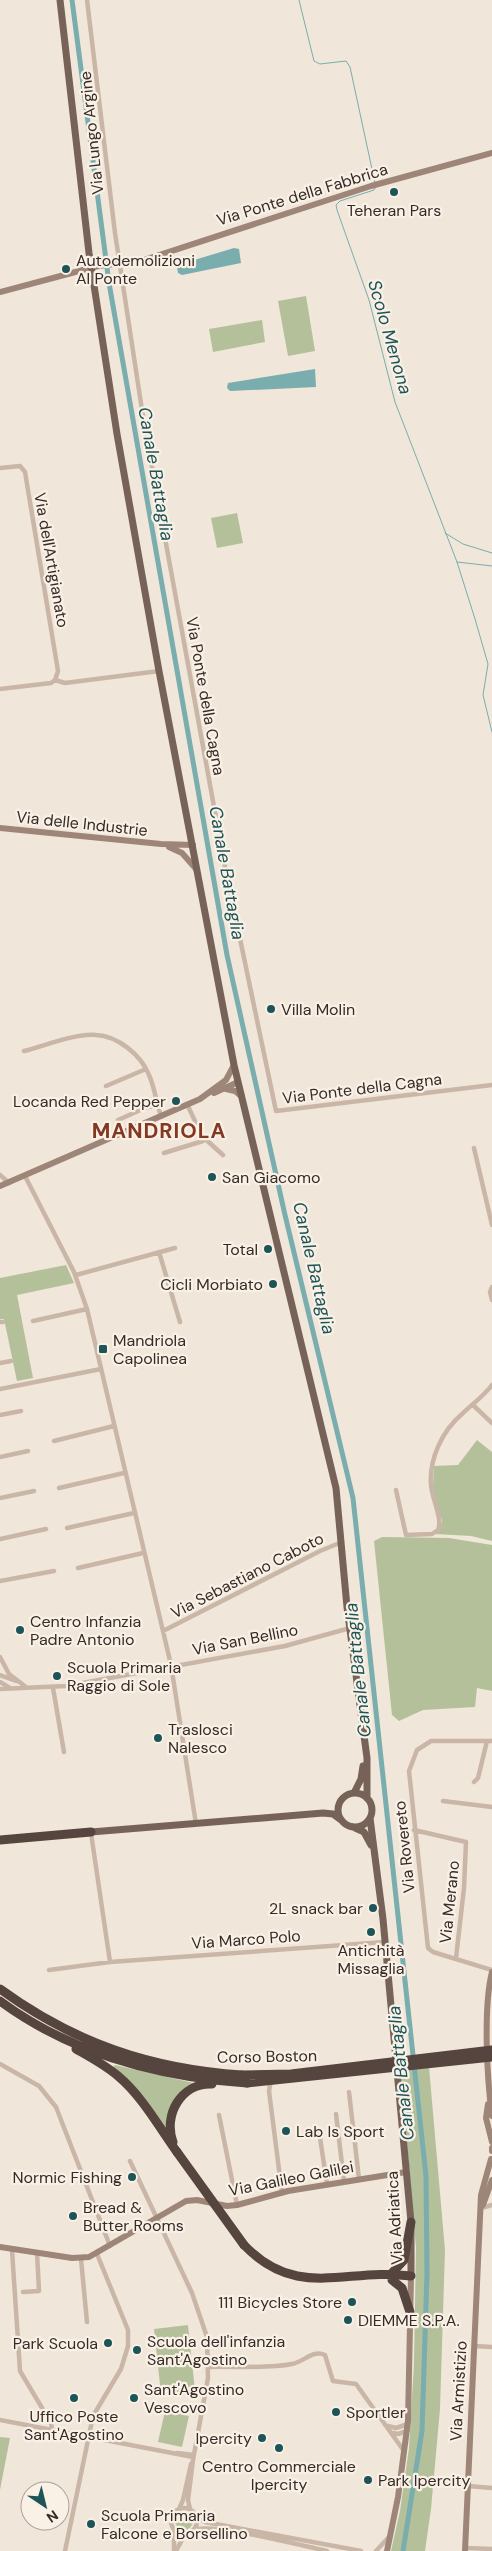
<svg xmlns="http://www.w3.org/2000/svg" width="492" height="2551" font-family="'DM Sans',sans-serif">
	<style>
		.green { fill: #b4c09a }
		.water { fill: #79adae }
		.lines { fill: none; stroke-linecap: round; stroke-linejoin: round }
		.stream { stroke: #79adae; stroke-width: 1 }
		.canal { stroke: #79adae; stroke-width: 5 }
		.street { stroke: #c9b6a6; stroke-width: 4.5 }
		.secondary { stroke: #9d8578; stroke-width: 6 }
		.primary { stroke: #776258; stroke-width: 7 }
		.highway { stroke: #56453e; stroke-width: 9 }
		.highway-bridge { stroke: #56453e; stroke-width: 9 }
		.poi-dot { fill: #1d5457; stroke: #f9f0e6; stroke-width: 2 }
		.labels { text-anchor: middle; stroke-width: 4.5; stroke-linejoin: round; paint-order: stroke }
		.street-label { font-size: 16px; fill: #362b27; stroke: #f9f0e6 }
		.poi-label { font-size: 16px; fill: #362b27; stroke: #f9f0e6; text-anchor: start }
		.water-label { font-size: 18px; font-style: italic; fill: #1d5457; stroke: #f9f0e6 }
		.district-label { font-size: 21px; font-weight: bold; letter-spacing: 1px; fill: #843721; stroke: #f9f0e6 }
	</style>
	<rect width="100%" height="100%" fill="#f1e6da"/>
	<path class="green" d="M306,296L315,351L288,356L278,301Z
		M262,320L265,342L213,352L209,329Z
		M237,513L243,543L217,548L211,518Z
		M66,1265L74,1283L17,1295L33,1378L17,1381L4,1319H0V1278Z
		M477,1440L492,1452V1541L471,1536L435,1534L440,1530L442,1520L435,1502L433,1486L434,1466L458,1465Z
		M382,1537L449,1538L492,1545V1691L477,1688L475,1707L423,1710L399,1721L392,1715L374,1541Z
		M115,2065L198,2084L183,2092L169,2133L112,2068Z
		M429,2067L445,2250L440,2409L431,2509L425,2551H391L400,2511L409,2448L414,2363L416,2248L401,2071Z
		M188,2325L195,2391L161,2394L154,2329Z
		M165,2411L189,2416L182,2447L158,2442Z
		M0,2437L10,2438L0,2490Z
		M175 2521a9 9 0 1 1 18 0a9 9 0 1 1-18 0Z"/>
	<path class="water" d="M234,248L239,249L241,263L182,275L178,273L177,267L181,264Z
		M315,369L316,387L230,391L227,388L228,383Z"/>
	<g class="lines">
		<path class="stream" d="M299,0L314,61L320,64L346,61L350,67L375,183
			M376,187L374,190L340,201L336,205L337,210L369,300L395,402L457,562L475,619L488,664L483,695L492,732
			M445,533L463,544L492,553
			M457,562L492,566"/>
		<path class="canal" d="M72,0L109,283L227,955L285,1215L353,1498L426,2176L427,2274L422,2431L403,2551"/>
		<path class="street" d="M87,0L115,233L144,423L225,867L276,1111L492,1085
			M0,468L20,466L25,472L58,671L55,680
			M55,680L65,683L159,671
			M0,689L51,683L55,680
			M24,1051C44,1046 76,1033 96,1035C118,1036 141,1055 149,1075C155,1088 156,1103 161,1116
			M106,1086L146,1069
			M187,1104L202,1136L223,1155
			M118,1120L147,1107L158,1106
			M474,1148L492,1225
			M164,1153L203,1141L205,1138
			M0,1175L9,1183
			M25,1176L74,1272L87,1309L171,1665L196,1824
			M159,1252L180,1322
			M76,1275L175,1248
			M492,1287L490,1292L492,1300
			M33,1321L87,1309
			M0,1322H3
			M0,1363L11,1361
			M0,1389L101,1369
			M473,1405L492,1423
			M0,1415L21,1411
			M54,1441L114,1426
			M0,1457L28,1451
			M59,1488L124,1473
			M396,1490L406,1535L432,1534L438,1530C443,1519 432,1499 431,1485C429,1459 442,1431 462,1414C472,1404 483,1397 492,1385
			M0,1498L34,1491
			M67,1528L134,1513
			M0,1539L46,1529
			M78,1568L143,1553
			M0,1581L54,1571
			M163,1631L320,1551L342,1542
			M0,1657L9,1674L26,1687
			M0,1675L16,1681
			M0,1682L10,1688
			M53,1688L64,1752
			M0,1689L66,1686L285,1646L350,1628
			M492,1741H431L417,1750L409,1771L428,1948L433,1952L492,1970
			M474,1782L478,1778L487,1741
			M443,1801L492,1807
			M414,1830L466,1842L464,1888L456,1958
			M91,1833L110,1962
			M49,1970L110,1962L385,1942
			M0,2064L39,2086L56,2107L110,2246
			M271,2080L269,2091L282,2193
			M349,2092L359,2179
			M336,2114L344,2181
			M219,2115L237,2205
			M319,2131L327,2184
			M130,2161L192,2293L207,2337L208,2378L193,2460L188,2500L190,2509
			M482,2208L492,2205
			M12,2250L20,2371L51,2423L52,2429
			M81,2259L87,2322
			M23,2292L39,2291L37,2253
			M474,2346L492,2347
			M209,2367C235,2366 268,2369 292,2364C304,2362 313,2349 325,2355L333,2381L356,2384L404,2451
			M0,2420L193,2457
			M388,2426L396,2428L408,2424
			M393,2433L398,2434L407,2431
			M177,2453L194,2455
			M468,2486L492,2488
			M171 2521a13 13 0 1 1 26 0a13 13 0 1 1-26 0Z
			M179,2509L183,2500L191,2464
			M196,2517L205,2522L361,2551
			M193,2530C211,2522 303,2546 327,2551
			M466,2548L492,2549
			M65,2551L93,2416L121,2369L128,2346V2330L97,2254
			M174,2551V2530
			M176,2551L185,2534
			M376,2551L388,2538"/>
		<path class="secondary" d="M0,292L98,266L141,261L371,186L492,153
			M0,828L161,844L193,845
			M169,847L182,853L197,870
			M226,1089L235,1091L241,1096
			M214,1093L238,1082
			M0,1186L200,1099L226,1080L234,1065
			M492,1972C483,2008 487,2079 492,2116
			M488,2104L486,2118L492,2142
			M492,2151V2148
			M483,2205L492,2180
			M0,2247L72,2258L89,2257L186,2201L197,2200L227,2206L237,2205L288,2191L406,2172
			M387,2551L398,2497L408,2421L411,2276
			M465,2551L481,2195L491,2159"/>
		<path class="primary" d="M60,0L89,253L117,434L159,671L234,1065L336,1488L347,1607L367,1758V1798
			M354,1793L361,1779L363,1766
			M338 1810a17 17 0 1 1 34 0a17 17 0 1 1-34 0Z
			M370,1818L383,1919L411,2222V2276
			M353,1827L364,1832L371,1845
			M91,1832L323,1813L333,1814L341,1820"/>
		<path class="highway" d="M0,1840L91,1832
			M0,1989C74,2043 151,2069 242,2075
			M0,2001C72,2054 159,2077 247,2083
			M76,2049C90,2057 105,2065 118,2076C142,2096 159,2127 177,2152
			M173,2142C163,2115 181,2083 212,2084
			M244,2245C298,2301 346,2267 411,2276
			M392,2273L404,2260L411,2222
			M392,2280L402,2288L410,2312"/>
		<path class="highway-bridge" d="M242,2075L291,2074L492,2050
			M247,2083L492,2057
			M177,2152L244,2245"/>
	</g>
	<g class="poi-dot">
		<circle cx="394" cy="192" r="5"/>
		<circle cx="66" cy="269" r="5"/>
		<circle cx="271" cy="1009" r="5"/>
		<circle cx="176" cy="1101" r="5"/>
		<circle cx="212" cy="1177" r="5"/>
		<circle cx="268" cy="1249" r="5"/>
		<circle cx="273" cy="1284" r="5"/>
		<rect x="98" y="1344" width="10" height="10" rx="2.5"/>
		<circle cx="20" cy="1630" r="5"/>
		<circle cx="57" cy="1676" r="5"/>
		<circle cx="158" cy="1738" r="5"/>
		<circle cx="373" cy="1908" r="5"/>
		<circle cx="371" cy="1932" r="5"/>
		<circle cx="286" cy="2131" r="5"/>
		<circle cx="132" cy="2177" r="5"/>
		<circle cx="73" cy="2216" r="5"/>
		<circle cx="352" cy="2302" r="5"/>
		<circle cx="348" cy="2320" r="5"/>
		<circle cx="108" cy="2343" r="5"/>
		<circle cx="137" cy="2350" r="5"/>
		<circle cx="74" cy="2398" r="5"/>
		<circle cx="134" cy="2398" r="5"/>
		<circle cx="336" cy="2412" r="5"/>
		<circle cx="262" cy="2438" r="5"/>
		<circle cx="279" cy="2448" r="5"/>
		<circle cx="368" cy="2480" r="5"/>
		<circle cx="91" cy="2524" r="5"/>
	</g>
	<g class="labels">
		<g class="street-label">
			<text transform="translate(91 133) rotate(-96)" y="6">Via Lungo Argine</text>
			<text transform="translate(302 194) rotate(-17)" y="6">Via Ponte della Fabbrica</text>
			<text transform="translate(52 560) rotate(80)" y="6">Via dell'Artigianato</text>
			<text transform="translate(206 696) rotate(80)" y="6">Via Ponte della Cagna</text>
			<text transform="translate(82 823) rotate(6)" y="6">Via delle Industrie</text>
			<text transform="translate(362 1088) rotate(-7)" y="6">Via Ponte della Cagna</text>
			<text transform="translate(247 1575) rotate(-27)" y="6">Via Sebastiano Caboto</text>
			<text transform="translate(245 1639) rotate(-11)" y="6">Via San Bellino</text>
			<text transform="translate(404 1847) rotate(-96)" y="6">Via Rovereto</text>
			<text transform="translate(449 1902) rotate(-84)" y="6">Via Merano</text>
			<text transform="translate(246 1939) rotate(-4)" y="6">Via Marco Polo</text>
			<text transform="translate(267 2056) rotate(-1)" y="6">Corso Boston</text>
			<text transform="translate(291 2178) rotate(-11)" y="6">Via Galileo Galilei</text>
			<text transform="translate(394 2218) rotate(-93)" y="6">Via Adriatica</text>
			<text transform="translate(458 2391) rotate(-87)" y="6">Via Armistizio</text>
		</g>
		<g class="poi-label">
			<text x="394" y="216" text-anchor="middle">Teheran Pars</text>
			<text x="76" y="266">Autodemolizioni<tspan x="76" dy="18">Al Ponte</tspan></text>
			<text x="281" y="1015">Villa Molin</text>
			<text x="166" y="1107" text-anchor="end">Locanda Red Pepper</text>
			<text x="222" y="1183">San Giacomo</text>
			<text x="258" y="1255" text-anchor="end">Total</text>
			<text x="263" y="1290" text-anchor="end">Cicli Morbiato</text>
			<text x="113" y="1346">Mandriola<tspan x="113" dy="18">Capolinea</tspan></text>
			<text x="30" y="1627">Centro Infanzia<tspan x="30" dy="18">Padre Antonio</tspan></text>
			<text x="67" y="1673">Scuola Primaria<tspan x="67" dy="18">Raggio di Sole</tspan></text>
			<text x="168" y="1735">Traslosci<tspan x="168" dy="18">Nalesco</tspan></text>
			<text x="363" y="1914" text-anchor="end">2L snack bar</text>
			<text x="371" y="1956" text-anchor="middle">Antichità<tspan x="371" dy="18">Missaglia</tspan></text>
			<text x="296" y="2137">Lab Is Sport</text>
			<text x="122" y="2183" text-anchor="end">Normic Fishing</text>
			<text x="83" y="2213">Bread &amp;<tspan x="83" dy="18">Butter Rooms</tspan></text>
			<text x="342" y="2308" text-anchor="end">111 Bicycles Store</text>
			<text x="358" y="2326">DIEMME S.P.A.</text>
			<text x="147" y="2347">Scuola dell'infanzia<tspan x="147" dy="18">Sant'Agostino</tspan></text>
			<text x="98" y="2349" text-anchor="end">Park Scuola</text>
			<text x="144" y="2395">Sant'Agostino<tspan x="144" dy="18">Vescovo</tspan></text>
			<text x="346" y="2418">Sportler</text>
			<text x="74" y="2422" text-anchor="middle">Uffico Poste<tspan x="74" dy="18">Sant'Agostino</tspan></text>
			<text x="252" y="2444" text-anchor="end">Ipercity</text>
			<text x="279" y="2472" text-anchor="middle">Centro Commerciale<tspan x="279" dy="18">Ipercity</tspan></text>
			<text x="378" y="2486">Park Ipercity</text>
			<text x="101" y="2521">Scuola Primaria<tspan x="101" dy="18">Falcone e Borsellino</tspan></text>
		</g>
		<g class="water-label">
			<text transform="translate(390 337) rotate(74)" y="6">Scolo Menona</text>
			<text transform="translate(156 474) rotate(80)" y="6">Canale Battaglia</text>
			<text transform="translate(227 873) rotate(80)" y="6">Canale Battaglia</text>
			<text transform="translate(314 1268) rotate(77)" y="6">Canale Battaglia</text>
			<text transform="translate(358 1670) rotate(-96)" y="6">Canale Battaglia</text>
			<text transform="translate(401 2073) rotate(-96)" y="6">Canale Battaglia</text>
		</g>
		<g class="district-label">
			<text x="159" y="1138">MANDRIOLA</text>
		</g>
	</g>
	<g transform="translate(45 2506) rotate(145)"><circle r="24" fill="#f9f0e6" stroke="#aba19a"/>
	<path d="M0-4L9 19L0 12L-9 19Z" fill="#1d5457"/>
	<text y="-8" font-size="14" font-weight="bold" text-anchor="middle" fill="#362b27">N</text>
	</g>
</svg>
